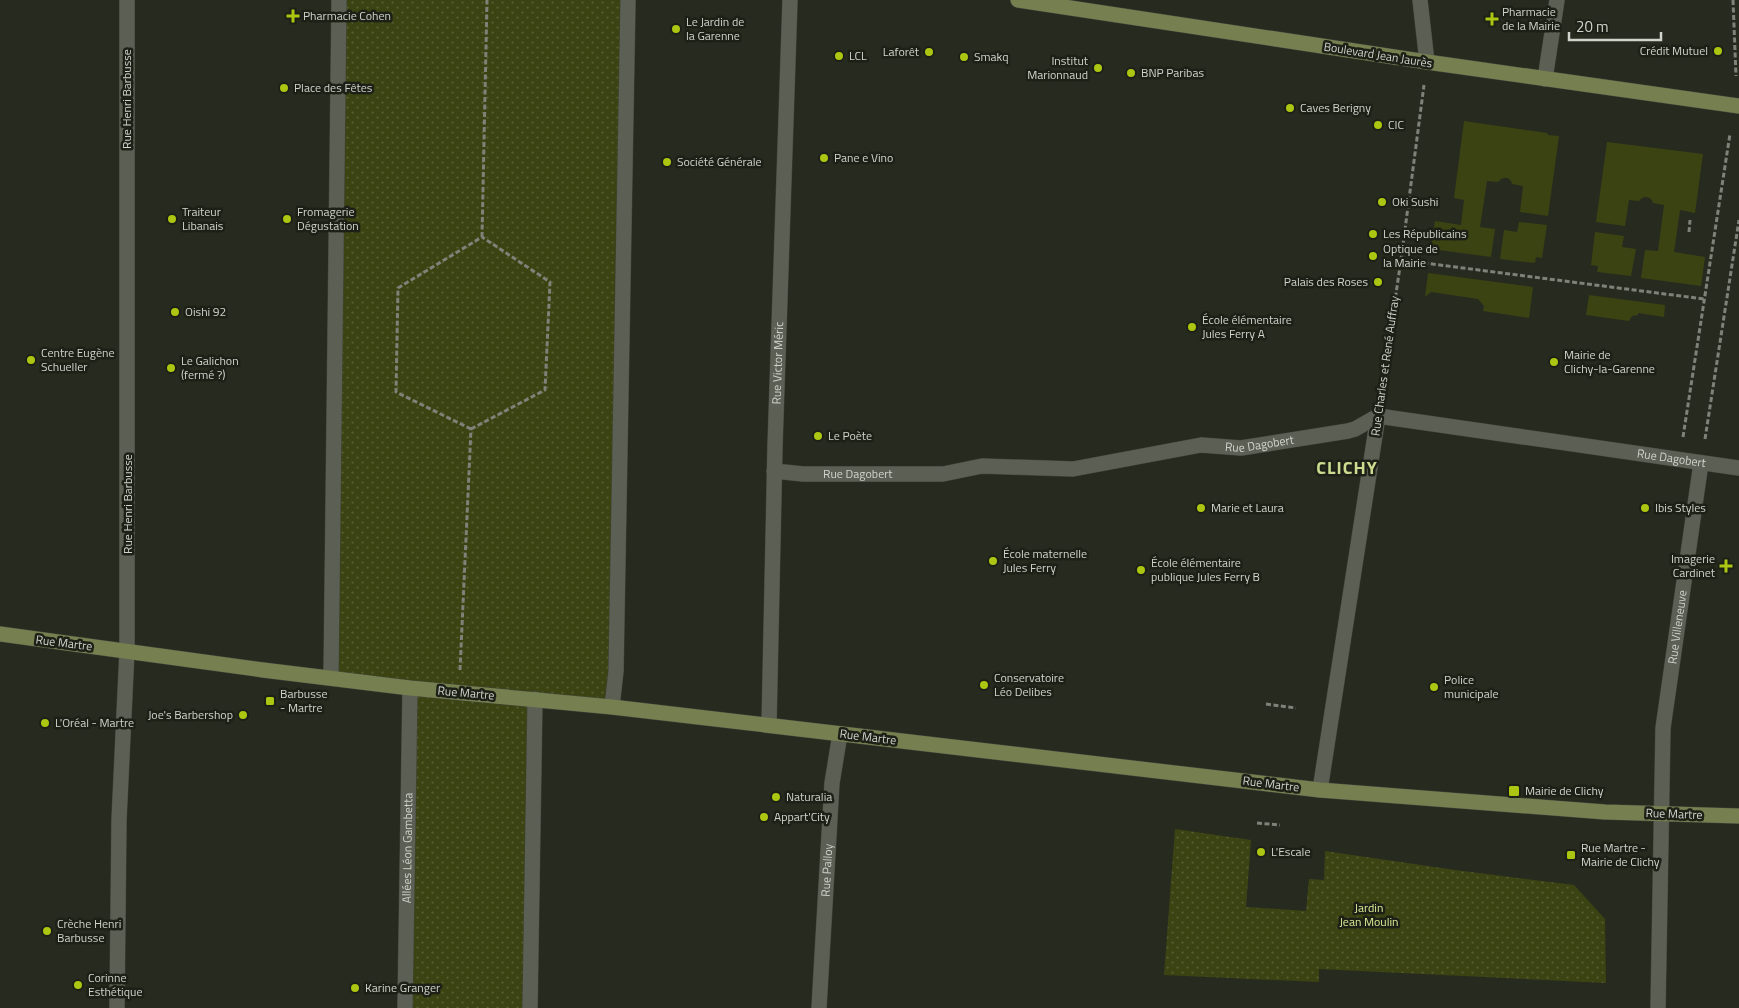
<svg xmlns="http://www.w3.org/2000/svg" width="1739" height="1008" font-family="'Titillium Web',sans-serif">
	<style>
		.green { fill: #3b4312 }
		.park { fill: url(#park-dots) }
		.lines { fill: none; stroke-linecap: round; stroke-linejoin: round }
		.service-casing { stroke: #42443c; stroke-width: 16 }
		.pedestrian-casing { stroke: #42443c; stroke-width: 16 }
		.minor-casing { stroke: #42443c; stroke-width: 16 }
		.secondary-casing { stroke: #42443c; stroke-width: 16 }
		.primary-casing { stroke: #42443c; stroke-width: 16 }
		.path { stroke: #7f8279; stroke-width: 3; stroke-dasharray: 5 2.5; stroke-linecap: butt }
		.service { stroke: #5c6054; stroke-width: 15 }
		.pedestrian { stroke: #5c6054; stroke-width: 15 }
		.minor { stroke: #5c6054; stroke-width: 15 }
		.secondary { stroke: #5c6054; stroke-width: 15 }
		.primary { stroke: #757f4f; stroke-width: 15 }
		.poi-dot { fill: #acc612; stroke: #1d2016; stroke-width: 2 }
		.labels { text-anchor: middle; stroke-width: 5; stroke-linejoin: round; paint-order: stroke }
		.poi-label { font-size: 12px; fill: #d1d3cc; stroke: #1d2016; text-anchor: start }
		.street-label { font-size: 12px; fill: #d1d3cc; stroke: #1d2016 }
		.park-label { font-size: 12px; fill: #d9ec96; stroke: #1d2016 }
		.district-label { font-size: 18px; font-weight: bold; letter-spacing: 1px; fill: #cbdc90; stroke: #1d2016 }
	</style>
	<defs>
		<pattern id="park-dots" width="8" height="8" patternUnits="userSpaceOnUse" patternTransform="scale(1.25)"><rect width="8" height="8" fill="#3b4312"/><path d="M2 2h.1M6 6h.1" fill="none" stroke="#565d33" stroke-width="1.8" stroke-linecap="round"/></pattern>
	</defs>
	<rect width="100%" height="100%" fill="#272a1f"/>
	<path class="green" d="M1464,121L1547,133L1548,135L1559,136L1548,216L1520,212L1523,186L1512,184C1511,178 1506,177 1501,179L1498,182L1487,181L1480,227L1495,229L1491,257L1431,249L1435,221L1461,225L1464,200L1454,198Z
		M1607,142L1703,154L1695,213L1680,210L1674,252L1705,257L1701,286L1641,278L1645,250L1658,251L1664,205L1653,203C1651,196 1644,195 1639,201L1629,200L1625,226L1596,222Z
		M1519,222L1547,225L1542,258L1536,257L1535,263L1500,259L1504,230L1517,232Z
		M1595,232L1624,236L1622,247L1636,249L1631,276L1597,272L1598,266L1591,265Z
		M1428,273L1533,287L1529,318L1483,311L1484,306L1478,299L1431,292L1425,297Z
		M1589,295L1665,305L1664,317L1638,313V315L1632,316L1629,321L1586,315Z"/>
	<path class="park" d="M340,0H628L612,707L535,699L529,1008H405L410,688L331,677Z
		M1175,829L1251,840L1246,907L1306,911L1309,879L1324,880L1325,851L1455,870L1574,885L1605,919L1606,983L1319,969V982L1164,975Z"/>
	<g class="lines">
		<g class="service-casing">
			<path id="service" d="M1545,79L1557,0"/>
		</g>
		<g class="pedestrian-casing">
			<g id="pedestrian">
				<path id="s1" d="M774,471L803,474H943L982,466L1073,469L1201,445L1241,448L1348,431L1355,429L1378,416"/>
			</g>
		</g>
		<g class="minor-casing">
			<g id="minor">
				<path d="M1420,0L1427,62"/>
				<path d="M331,677L339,0"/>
				<path d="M612,707L616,671L628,0"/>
				<path id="s2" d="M769,725L775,446L790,0"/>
				<path id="s3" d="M1320,790L1378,416L1739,468"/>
				<path id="s4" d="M405,1008L410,688"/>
				<path d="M530,1008L535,699"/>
				<path id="s5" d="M819,1008L832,783L840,734"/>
				<path id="s6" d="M1658,1008L1663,728L1701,463"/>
			</g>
		</g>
		<g class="secondary-casing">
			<path id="secondary" d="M117,1008L119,820L127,651V0"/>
		</g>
		<g class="primary-casing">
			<path id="primary" d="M1018,0L1427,62L1739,106
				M0,634L263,670L410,688L612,707L1320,790L1605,812L1739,816"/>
		</g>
		<path class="path" d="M1733,0L1736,76
			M1689,232L1690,220
			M482,237L487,0
			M1401,260L1704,299
			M1381,394L1401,260L1424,85
			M471,429L396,392L398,288L482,237
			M471,429L545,390L550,282L482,237
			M1683,437L1730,134
			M1705,439L1739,220
			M460,670L471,429
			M1266,704L1296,708
			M1257,823L1280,825"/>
		<use href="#service" class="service"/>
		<use href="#pedestrian" class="pedestrian"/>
		<use href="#minor" class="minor"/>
		<use href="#secondary" class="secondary"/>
		<use href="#primary" class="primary"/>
	</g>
	<g class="poi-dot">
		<path d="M290.5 8.5h5v5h5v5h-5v5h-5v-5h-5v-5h5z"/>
		<path d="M1489.5 11.5h5v5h5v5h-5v5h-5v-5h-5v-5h5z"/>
		<circle cx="676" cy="29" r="5"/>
		<circle cx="1718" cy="51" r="5"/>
		<circle cx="929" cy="52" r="5"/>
		<circle cx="839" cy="56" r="5"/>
		<circle cx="964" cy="57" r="5"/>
		<circle cx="1098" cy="68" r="5"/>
		<circle cx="1131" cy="73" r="5"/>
		<circle cx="284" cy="88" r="5"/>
		<circle cx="1290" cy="108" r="5"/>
		<circle cx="1378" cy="125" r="5"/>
		<circle cx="824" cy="158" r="5"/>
		<circle cx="667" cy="162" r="5"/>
		<circle cx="1382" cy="202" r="5"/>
		<circle cx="172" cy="219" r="5"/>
		<circle cx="287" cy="219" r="5"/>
		<circle cx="1373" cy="234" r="5"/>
		<circle cx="1373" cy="256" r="5"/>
		<circle cx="1378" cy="282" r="5"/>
		<circle cx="175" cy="312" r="5"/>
		<circle cx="1192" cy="327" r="5"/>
		<circle cx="31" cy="360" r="5"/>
		<circle cx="1554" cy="362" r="5"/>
		<circle cx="171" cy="368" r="5"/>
		<circle cx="818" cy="436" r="5"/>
		<circle cx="1201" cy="508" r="5"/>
		<circle cx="1645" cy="508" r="5"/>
		<circle cx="993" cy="561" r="5"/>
		<path d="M1723.5 558.5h5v5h5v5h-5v5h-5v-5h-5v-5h5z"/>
		<circle cx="1141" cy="570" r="5"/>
		<circle cx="984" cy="685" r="5"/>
		<circle cx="1434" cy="687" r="5"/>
		<rect x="265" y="696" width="10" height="10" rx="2.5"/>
		<circle cx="243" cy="715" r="5"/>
		<circle cx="45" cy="723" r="5"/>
		<rect x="1508" y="785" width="12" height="12" rx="2.5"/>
		<circle cx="776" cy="797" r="5"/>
		<circle cx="764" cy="817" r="5"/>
		<circle cx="1261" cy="852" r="5"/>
		<rect x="1566" y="850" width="10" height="10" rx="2.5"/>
		<circle cx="47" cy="931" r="5"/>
		<circle cx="78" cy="985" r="5"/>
		<circle cx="355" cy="988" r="5"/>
	</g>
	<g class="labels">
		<g class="poi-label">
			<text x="1502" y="16">Pharmacie<tspan x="1502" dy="14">de la Mairie</tspan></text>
			<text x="303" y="20">Pharmacie Cohen</text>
			<text x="686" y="26">Le Jardin de<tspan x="686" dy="14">la Garenne</tspan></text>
			<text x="1708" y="55" text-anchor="end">Crédit Mutuel</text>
			<text x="919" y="56" text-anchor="end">Laforêt</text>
			<text x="849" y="60">LCL</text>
			<text x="974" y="61">Smakq</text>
			<text x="1088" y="65" text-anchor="end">Institut<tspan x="1088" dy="14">Marionnaud</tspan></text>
			<text x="1141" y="77">BNP Paribas</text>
			<text x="294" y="92">Place des Fêtes</text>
			<text x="1300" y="112">Caves Berigny</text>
			<text x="1388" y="129">CIC</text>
			<text x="834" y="162">Pane e Vino</text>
			<text x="677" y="166">Société Générale</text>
			<text x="1392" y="206">Oki Sushi</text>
			<text x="182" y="216">Traiteur<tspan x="182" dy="14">Libanais</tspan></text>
			<text x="297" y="216">Fromagerie<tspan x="297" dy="14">Dégustation</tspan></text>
			<text x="1383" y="238">Les Républicains</text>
			<text x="1383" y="253">Optique de<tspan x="1383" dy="14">la Mairie</tspan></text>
			<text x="1368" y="286" text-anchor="end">Palais des Roses</text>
			<text x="185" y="316">Oishi 92</text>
			<text x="1202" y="324">École élémentaire<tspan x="1202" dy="14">Jules Ferry A</tspan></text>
			<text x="41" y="357">Centre Eugène<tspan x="41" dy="14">Schueller</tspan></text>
			<text x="1564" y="359">Mairie de<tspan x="1564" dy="14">Clichy-la-Garenne</tspan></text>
			<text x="181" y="365">Le Galichon<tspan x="181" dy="14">(fermé ?)</tspan></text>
			<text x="828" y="440">Le Poète</text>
			<text x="1211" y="512">Marie et Laura</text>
			<text x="1655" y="512">Ibis Styles</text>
			<text x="1003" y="558">École maternelle<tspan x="1003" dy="14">Jules Ferry</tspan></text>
			<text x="1715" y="563" text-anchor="end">Imagerie<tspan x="1715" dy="14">Cardinet</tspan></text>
			<text x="1151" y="567">École élémentaire<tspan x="1151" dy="14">publique Jules Ferry B</tspan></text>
			<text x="994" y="682">Conservatoire<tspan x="994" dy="14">Léo Delibes</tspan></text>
			<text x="1444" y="684">Police<tspan x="1444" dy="14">municipale</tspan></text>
			<text x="280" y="698">Barbusse<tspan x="280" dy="14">- Martre</tspan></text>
			<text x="233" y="719" text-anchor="end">Joe's Barbershop</text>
			<text x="55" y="727">L'Oréal - Martre</text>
			<text x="1525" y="795">Mairie de Clichy</text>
			<text x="786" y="801">Naturalia</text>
			<text x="774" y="821">Appart'City</text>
			<text x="1581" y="852">Rue Martre -<tspan x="1581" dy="14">Mairie de Clichy</tspan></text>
			<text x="1271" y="856">L'Escale</text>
			<text x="57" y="928">Crèche Henri<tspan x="57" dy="14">Barbusse</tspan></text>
			<text x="88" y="982">Corinne<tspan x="88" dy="14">Esthétique</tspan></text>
			<text x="365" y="992">Karine Granger</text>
		</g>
		<g class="street-label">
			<text transform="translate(1378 55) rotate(9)" y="4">Boulevard Jean Jaurès</text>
			<text transform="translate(127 99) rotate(-90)" y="4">Rue Henri Barbusse</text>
			<text dy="4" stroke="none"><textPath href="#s2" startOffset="362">Rue Victor Méric</textPath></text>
			<text transform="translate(1385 366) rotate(-82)" y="4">Rue Charles et René Auffray</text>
			<text dy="4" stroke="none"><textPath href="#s1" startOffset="489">Rue Dagobert</textPath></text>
			<text dy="4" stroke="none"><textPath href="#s3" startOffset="675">Rue Dagobert</textPath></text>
			<text dy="4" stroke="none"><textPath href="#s1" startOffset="84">Rue Dagobert</textPath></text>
			<text transform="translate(128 504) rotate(-90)" y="4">Rue Henri Barbusse</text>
			<text dy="4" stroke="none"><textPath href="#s6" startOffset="382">Rue Villeneuve</textPath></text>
			<text transform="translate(64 643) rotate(7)" y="4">Rue Martre</text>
			<text transform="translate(466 693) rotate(5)" y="4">Rue Martre</text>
			<text transform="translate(868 737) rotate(7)" y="4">Rue Martre</text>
			<text transform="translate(1271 784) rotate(7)" y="4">Rue Martre</text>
			<text transform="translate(1674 814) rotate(2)" y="4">Rue Martre</text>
			<text dy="4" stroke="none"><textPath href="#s4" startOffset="160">Allées Léon Gambetta</textPath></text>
			<text dy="4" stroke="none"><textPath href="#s5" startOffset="138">Rue Palloy</textPath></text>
		</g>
		<g class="park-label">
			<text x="1369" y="912">Jardin<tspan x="1369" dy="14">Jean Moulin</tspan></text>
		</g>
		<g class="district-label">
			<text x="1347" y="474">CLICHY</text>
		</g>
	</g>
	<path d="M1569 32v8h92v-8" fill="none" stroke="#d1d3cc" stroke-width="2.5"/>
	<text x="1576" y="32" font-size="15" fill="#d1d3cc" stroke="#1d2016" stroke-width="4" paint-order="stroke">20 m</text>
</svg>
